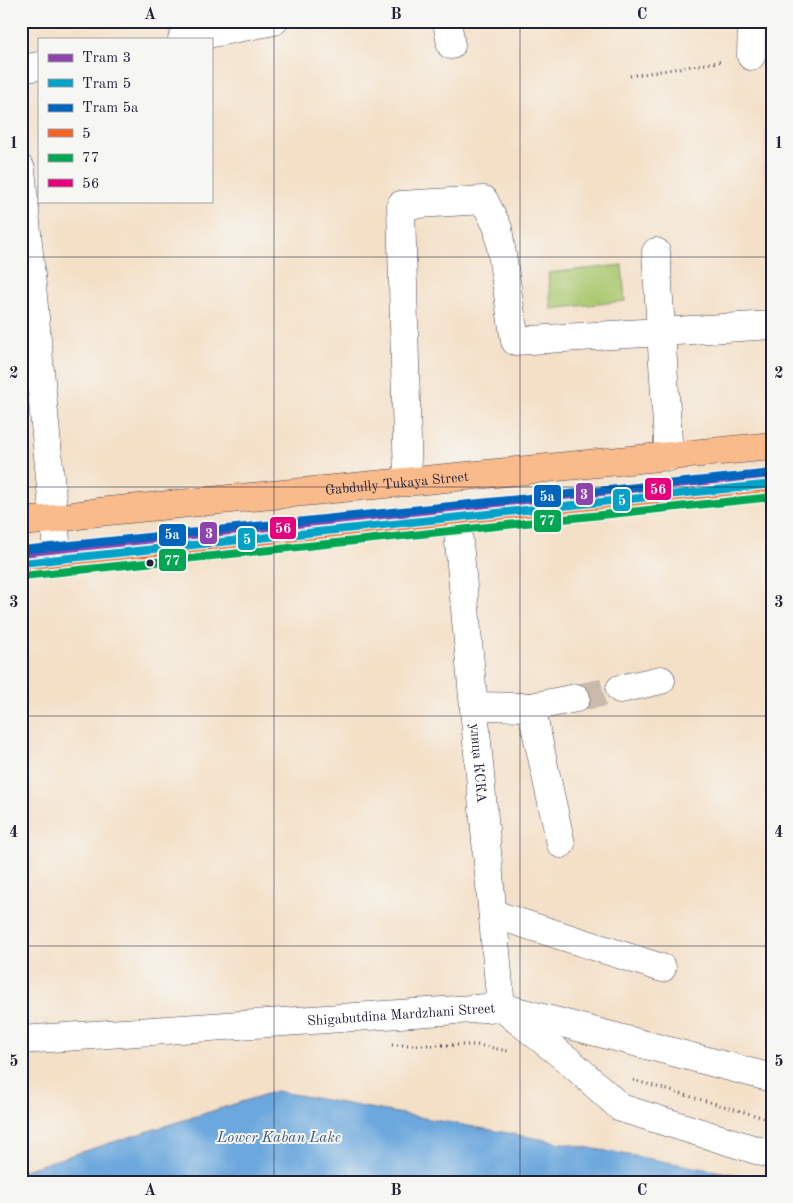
<svg xmlns="http://www.w3.org/2000/svg" width="793" height="1203" font-family="'Old Standard TT',serif">
	<style>
		.built { fill: #f6d2c3 }
		.green { fill: #aac86f; stroke: #667555 }
		.water { fill: #6ca7dd; stroke: #47648c }
		.lines { fill: none; stroke-linecap: round; stroke-linejoin: round }
		.minor-tunnel { stroke: #cabaab; stroke-width: 28; stroke-dasharray: 28 14; stroke-linecap: butt }
		.minor-casing { stroke: #423e50; stroke-width: 29 }
		.major-casing { stroke: #423e50; stroke-width: 29 }
		.path { stroke: #423e50; stroke-width: 3; stroke-dasharray: 1 4; stroke-linecap: butt }
		.minor { stroke: #fff; stroke-width: 28 }
		.major { stroke: #fabb8c; stroke-width: 28 }
		.bus-1-casing { stroke: #f6f6f2; stroke-width: 11 }
		.bus-2-casing { stroke: #f6f6f2; stroke-width: 11 }
		.bus-3-casing { stroke: #f6f6f2; stroke-width: 11 }
		.bus-1 { stroke: #f26522; stroke-width: 8 }
		.bus-2 { stroke: #00a651; stroke-width: 8 }
		.bus-3 { stroke: #e5007d; stroke-width: 8 }
		.tram-1-casing { stroke: #f6f6f2; stroke-width: 11 }
		.tram-2-casing { stroke: #f6f6f2; stroke-width: 11 }
		.tram-3-casing { stroke: #f6f6f2; stroke-width: 11 }
		.tram-1 { stroke: #8e44ad; stroke-width: 8 }
		.tram-2 { stroke: #02a2c7; stroke-width: 8 }
		.tram-3 { stroke: #0065bd; stroke-width: 8 }
		.grid { fill: none; stroke: #22223b; stroke-width: 1; stroke-opacity: 0.55 }
		.bus-dot { fill: #22223b; stroke: #f6f6f2; stroke-width: 2 }
		.labels { text-anchor: middle; stroke-width: 4; stroke-linejoin: round; paint-order: stroke }
		.street-label { font-size: 14px; fill: #22223b; stroke: #f6f6f2 }
		.water-label { font-size: 15px; font-style: italic; fill: #40577c; stroke: #f6f6f2 }
		.line-badge { stroke: #f6f6f2; stroke-width: 2 }
		.badge-label { font-size: 14px; text-anchor: middle; font-weight: bold; fill: #fff }
		.neatline { fill: none; stroke: #22223b; stroke-width: 2 }
		.grid-label { font-size: 16px; text-anchor: middle; font-weight: bold; fill: #22223b }
	</style>
	<rect width="100%" height="100%" fill="#f6f6f2"/>
	<filter id="ink" filterUnits="userSpaceOnUse"><feTurbulence type="fractalNoise" baseFrequency=".02" numOctaves="2"/><feDisplacementMap in="SourceGraphic" scale="10" xChannelSelector="R" yChannelSelector="G"/><feConvolveMatrix kernelMatrix="1 2 1 2 8 2 1 2 1" color-interpolation-filters="sRGB"/></filter>
	<filter id="wash" filterUnits="userSpaceOnUse"><feTurbulence type="fractalNoise" baseFrequency=".0096" numOctaves="4" result="noise"/><feDisplacementMap in="SourceGraphic" scale="20" xChannelSelector="R" yChannelSelector="G"/><feGaussianBlur stdDeviation="1.12" result="paint"/><feColorMatrix in="noise" values="0 0 0 0 0 0 0 0 0 0 0 0 0 0 0 0 0 1.4 0 .05"/><feComposite in="paint" operator="in"/></filter>
	<g filter="url(#wash)">
		<rect width="100%" height="100%" fill="#f4e0c7"/>
		<path class="built" d="M764,21H772V212L761,168L767,94Z"/>
		<path class="green" d="M622,265L625,301L551,309L548,273Z"/>
		<path class="water" d="M276,1091L733,1174L753,1182H21V1171Z"/>
	</g>
	<g filter="url(#ink)">
		<g class="lines">
			<path class="minor-tunnel" d="M576,698L620,689"/>
			<g class="minor-casing">
				<g id="minor">
					<path d="M447,21L451,45"/>
					<path d="M182,39L274,21"/>
					<path d="M751,56L752,21"/>
					<path d="M21,69L39,66"/>
					<path d="M21,169L58,562"/>
					<path d="M656,252L669,457"/>
					<path d="M408,482L401,205L484,200L498,228L515,341L772,325"/>
					<path id="s1" d="M457,520L501,1007L569,1061L621,1108L772,1155"/>
					<path d="M620,689L661,680"/>
					<path d="M474,706L531,707L561,844"/>
					<path d="M531,707L576,698"/>
					<path d="M493,914L662,968"/>
					<path id="s2" d="M21,1040L501,1007L772,1078"/>
				</g>
			</g>
			<g class="major-casing">
				<g id="major">
					<path id="s3" d="M21,522L55,519L98,512L772,446"/>
					<path d="M21,566L772,487"/>
				</g>
			</g>
			<path class="path" d="M630,76L723,61
				M392,1045H477L508,1051
				M633,1080L772,1120"/>
			<use href="#minor" class="minor"/>
			<use href="#major" class="major"/>
			<g class="bus-1-casing">
				<path id="bus-1" d="M21,566L772,487"/>
			</g>
			<g class="bus-2-casing">
				<path id="bus-2" d="M22,576L772,497"/>
			</g>
			<g class="bus-3-casing">
				<path id="bus-3" d="M21,556L771,477"/>
			</g>
			<use href="#bus-1" class="bus-1"/>
			<use href="#bus-2" class="bus-2"/>
			<use href="#bus-3" class="bus-3"/>
			<g class="tram-1-casing">
				<path id="tram-1" d="M21,553L772,474"/>
			</g>
			<g class="tram-2-casing">
				<path id="tram-2" d="M22,563L772,484"/>
			</g>
			<g class="tram-3-casing">
				<path id="tram-3" d="M22,550L772,473"/>
			</g>
			<use href="#tram-1" class="tram-1"/>
			<use href="#tram-2" class="tram-2"/>
			<use href="#tram-3" class="tram-3"/>
		</g>
	</g>
	<path class="grid" d="M274,21V1182M520,21V1182M21,257H772M21,487H772M21,716H772M21,946H772"/>
	<circle class="bus-dot" cx="150" cy="563" r="4.5"/>
	<g class="labels">
		<g class="street-label">
			<text dy="5" stroke="none"><textPath href="#s3" startOffset="378">Gabdully Tukaya Street</textPath></text>
			<text dy="5" stroke="none"><textPath href="#s1" startOffset="244">улица КСКА</textPath></text>
			<text dy="5" stroke="none"><textPath href="#s2" startOffset="381">Shigabutdina Mardzhani Street</textPath></text>
		</g>
		<g class="water-label">
			<text x="279" y="1142">Lower Kaban Lake</text>
		</g>
	</g>
	<g class="line-badge">
		<rect x="644" y="477" width="28" height="24" rx="5" fill="#e5007d"/>
		<rect x="575" y="482" width="19" height="24" rx="5" fill="#8e44ad"/>
		<rect x="533" y="484" width="29" height="24" rx="5" fill="#0065bd"/>
		<rect x="612" y="488" width="19" height="24" rx="5" fill="#02a2c7"/>
		<rect x="533" y="509" width="29" height="24" rx="5" fill="#00a651"/>
		<rect x="269" y="516" width="28" height="24" rx="5" fill="#e5007d"/>
		<rect x="199" y="521" width="19" height="24" rx="5" fill="#8e44ad"/>
		<rect x="158" y="523" width="29" height="24" rx="5" fill="#0065bd"/>
		<rect x="237" y="527" width="19" height="24" rx="5" fill="#02a2c7"/>
		<rect x="158" y="548" width="29" height="24" rx="5" fill="#00a651"/>
	</g>
	<g class="badge-label">
		<text x="658" y="494">56</text>
		<text x="584" y="499">3</text>
		<text x="547" y="501">5а</text>
		<text x="622" y="505">5</text>
		<text x="547" y="525">77</text>
		<text x="283" y="533">56</text>
		<text x="209" y="538">3</text>
		<text x="172" y="539">5а</text>
		<text x="247" y="544">5</text>
		<text x="172" y="565">77</text>
	</g>
	<rect width="793" height="1203" fill="none" stroke="#f6f6f2" stroke-width="55"/>
	<rect x="38" y="38" width="175" height="165" fill="#f6f6f2" stroke="#a1a1a9"/>
	<rect x="48" y="54" width="25" height="8" fill="#8e44ad" stroke="#a1a1a9"/>
	<text x="82" y="62" font-size="15" fill="#22223b">Tram 3</text>
	<rect x="48" y="79" width="25" height="8" fill="#02a2c7" stroke="#a1a1a9"/>
	<text x="82" y="88" font-size="15" fill="#22223b">Tram 5</text>
	<rect x="48" y="104" width="25" height="8" fill="#0065bd" stroke="#a1a1a9"/>
	<text x="82" y="112" font-size="15" fill="#22223b">Tram 5а</text>
	<rect x="48" y="129" width="25" height="8" fill="#f26522" stroke="#a1a1a9"/>
	<text x="82" y="138" font-size="15" fill="#22223b">5</text>
	<rect x="48" y="154" width="25" height="8" fill="#00a651" stroke="#a1a1a9"/>
	<text x="82" y="162" font-size="15" fill="#22223b">77</text>
	<rect x="48" y="179" width="25" height="8" fill="#e5007d" stroke="#a1a1a9"/>
	<text x="82" y="188" font-size="15" fill="#22223b">56</text>
	<rect x="28" y="28" width="738" height="1148" class="neatline"/>
	<g class="grid-label">
		<text x="150" y="19">A</text>
		<text x="396" y="19">B</text>
		<text x="642" y="19">C</text>
		<text x="14" y="148">1</text>
		<text x="779" y="148">1</text>
		<text x="14" y="378">2</text>
		<text x="779" y="378">2</text>
		<text x="14" y="607">3</text>
		<text x="779" y="607">3</text>
		<text x="14" y="837">4</text>
		<text x="779" y="837">4</text>
		<text x="14" y="1066">5</text>
		<text x="779" y="1066">5</text>
		<text x="150" y="1195">A</text>
		<text x="396" y="1195">B</text>
		<text x="642" y="1195">C</text>
	</g>
</svg>
